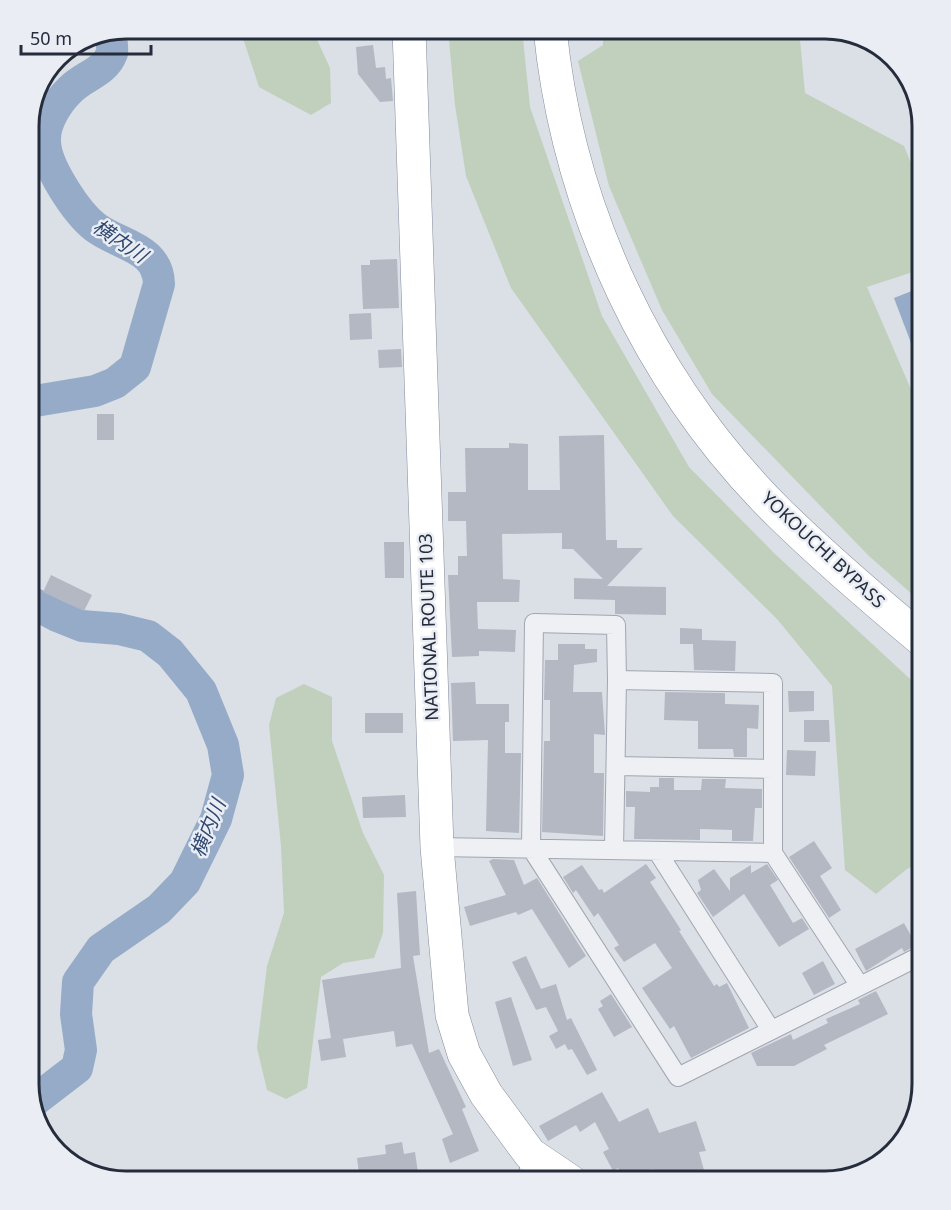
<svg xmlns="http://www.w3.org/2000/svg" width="951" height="1210" font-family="'Noto Sans','Noto Sans JP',sans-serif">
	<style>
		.green { fill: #c0d0bc }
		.water { fill: #95abc7 }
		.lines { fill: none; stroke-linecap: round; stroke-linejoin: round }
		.river { stroke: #95abc7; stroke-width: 32 }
		.building { fill: #b3b8c3 }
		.street-casing { stroke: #a1a6b0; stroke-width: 20 }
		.highway-casing { stroke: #838b9d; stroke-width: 34 }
		.street { stroke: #eef0f4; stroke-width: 18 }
		.highway { stroke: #fff; stroke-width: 33 }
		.labels { text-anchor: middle; stroke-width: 5; stroke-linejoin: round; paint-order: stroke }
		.street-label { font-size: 18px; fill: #252c3c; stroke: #eaeef4 }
		.water-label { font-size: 20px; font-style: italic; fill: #2f4870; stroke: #eaeef4 }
		.rim { fill: none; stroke: #252c3c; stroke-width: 3 }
	</style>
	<rect width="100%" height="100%" fill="#dbdfe6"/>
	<path class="green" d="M240,29H312L330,68L331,103L311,115L259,87Z
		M448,29H522L530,107L602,316L689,467L775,554L922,690V862L907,869L876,894L845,870L832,686L777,619L673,516L511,288L466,176L455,105Z
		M603,29H799L805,93L904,146L922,190V269L867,287L922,415V603L869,556L712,394L662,310L609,186L578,61L603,45Z
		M29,228L36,242L29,285Z
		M304,684L332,697V741L363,833L384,875L383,933L374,958L343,963L321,977L307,1088L286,1099L267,1090L257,1048L267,966L284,913L281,846L269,725L276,698Z"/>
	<path class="water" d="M922,287V372L894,298Z"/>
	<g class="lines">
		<path class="river" d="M29,402L95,391L115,383L135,367L159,284C158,247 120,246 95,227C76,212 45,165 45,141C44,123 58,101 71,89C84,76 105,72 112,53C113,48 111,40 111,34
			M29,601L57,616L82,626L119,629L148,636L170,653L201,691L223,745L228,775L216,819L185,882L159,909L101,949L78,982L76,1014L81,1050L77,1068L34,1101"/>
	</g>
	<path class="building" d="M373,45L376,68L385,67L386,79L391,78L393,101L380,102L358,74L356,47Z
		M397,259L399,308L363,309L361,265H370V260Z
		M371,313L372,339L350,340L349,314Z
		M401,349L402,367L379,368L378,350Z
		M97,414H114V440H97Z
		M604,435L606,540H617V548H643L607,586L666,587V615L615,614V600L574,599V578L603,579L573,549H562V533L502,534L503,579L520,580L519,602H477L478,629L516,630L515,652L479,651V656L452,657L448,575H458V556H467L466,521H448V492H466L465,448H509V443L528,444V490H560L559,436Z
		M384,542H404V578H385Z
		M51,575L92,595L84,611L43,592Z
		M680,628L702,629V640L736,641L735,671L694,670L693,644H680Z
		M558,644H585V649H597V662L574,665L573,692H602L605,735L594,734V773H604L603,836L542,832L544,741H550V700H544L545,660H558Z
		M475,682L476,704H509V722H505V753H521L519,833L486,831L488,740L453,741L451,683Z
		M788,691H814V711L789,712Z
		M665,692L725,693V704L759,705L758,729L747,728V757H734L733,749H698V721L664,720Z
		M365,713H403V733H365Z
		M804,720H829L830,742H804Z
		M787,750L816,751L815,776L786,775Z
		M659,778H674V790H701L702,779H726L725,788L762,789V808H755L753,841H732V830L700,829V840L634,839L635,807H626V791L650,792V787H659Z
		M405,795L406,817L363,818L362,797Z
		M814,841L832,868L820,876L841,910L829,918L789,857Z
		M493,859L514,860L524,885L537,878L586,956L569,968L532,909L518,915L516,912L470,926L464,907L506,895L489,861Z
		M646,864L656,878L650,882L681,930L679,931L714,986L717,984L719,987L727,983L749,1028L691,1058L674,1026L670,1029L642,988L672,968L655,943L624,962L614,948L619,945L598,913L594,917L576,890L573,893L563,877L582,865L599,890L602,889L604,893Z
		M767,864L778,880L770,885L793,923L802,918L809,929L779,947L744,894L713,917L697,893L701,890L698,880L714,869L730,891V878L751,865V873Z
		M416,891L420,955L413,956L429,1053L439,1049L466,1107L462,1109L479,1151L450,1163L442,1139L453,1134L412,1044L396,1047L394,1031L343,1039L346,1057L321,1061L318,1040L331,1038L322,980L401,968L397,893Z
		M904,923L916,945L904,952L902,948L866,971L855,949Z
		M526,956L541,989L556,984L567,1020L571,1018L597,1070L587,1075L572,1049L568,1050L565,1044L556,1049L549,1036L558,1031L546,1007L536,1010L512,962Z
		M823,961L835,984L814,995L802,973Z
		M876,991L888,1014L824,1045L827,1049L794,1066H757L751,1053L791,1034L793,1040L828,1023L826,1019L860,1004L858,1000Z
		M611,994L632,1027L614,1037L598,1009L603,1006L600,1001Z
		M511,997L532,1060L513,1066L495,1002Z
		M602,1092L619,1122L648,1108L659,1133L696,1121L706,1151L699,1152L707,1181H656L653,1169L625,1181L618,1168L613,1171L603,1152L609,1149L595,1122L580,1132L576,1125L548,1141L539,1126Z
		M402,1142L404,1154L415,1152L419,1180L360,1181L357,1158L386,1154L385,1145Z"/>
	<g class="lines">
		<g class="street-casing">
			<path id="street" d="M616,766L773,769
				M437,847L773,853
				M614,850L617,680
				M657,851L771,1030
				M860,986L773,853V683L617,680L616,625L534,623L531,848L678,1077C759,1036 841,996 922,955
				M528,1181L530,1154"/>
		</g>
		<g class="highway-casing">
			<path id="highway" d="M409,29L437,847L452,1015L464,1054L486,1094L530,1154L570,1181
				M550,29C568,210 650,386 780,514C825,558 874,600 922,640"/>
		</g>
		<use href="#street" class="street"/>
		<use href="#highway" class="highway"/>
	</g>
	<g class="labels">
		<g class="street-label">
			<text transform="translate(823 550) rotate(43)" y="6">YOKOUCHI BYPASS</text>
			<text transform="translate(429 627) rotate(-92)" y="6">NATIONAL ROUTE 103</text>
		</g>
		<g class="water-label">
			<text transform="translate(120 241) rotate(34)" y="7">横内川</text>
			<text transform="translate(208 828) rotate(-68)" y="7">横内川</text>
		</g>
	</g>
	<path d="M0 0H951V1210H0ZM126 39H825A87 87 0 0 1 912 126V1084A87 87 0 0 1 825 1171H126A87 87 0 0 1 39 1084V126A87 87 0 0 1 126 39Z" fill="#eaeef4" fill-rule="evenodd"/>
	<path class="rim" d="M126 39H825A87 87 0 0 1 912 126V1084A87 87 0 0 1 825 1171H126A87 87 0 0 1 39 1084V126A87 87 0 0 1 126 39Z"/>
	<path d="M21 45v9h130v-9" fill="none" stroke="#252c3c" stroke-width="3"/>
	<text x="30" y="45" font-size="18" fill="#252c3c" stroke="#eaeef4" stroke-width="4.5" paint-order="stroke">50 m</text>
</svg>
